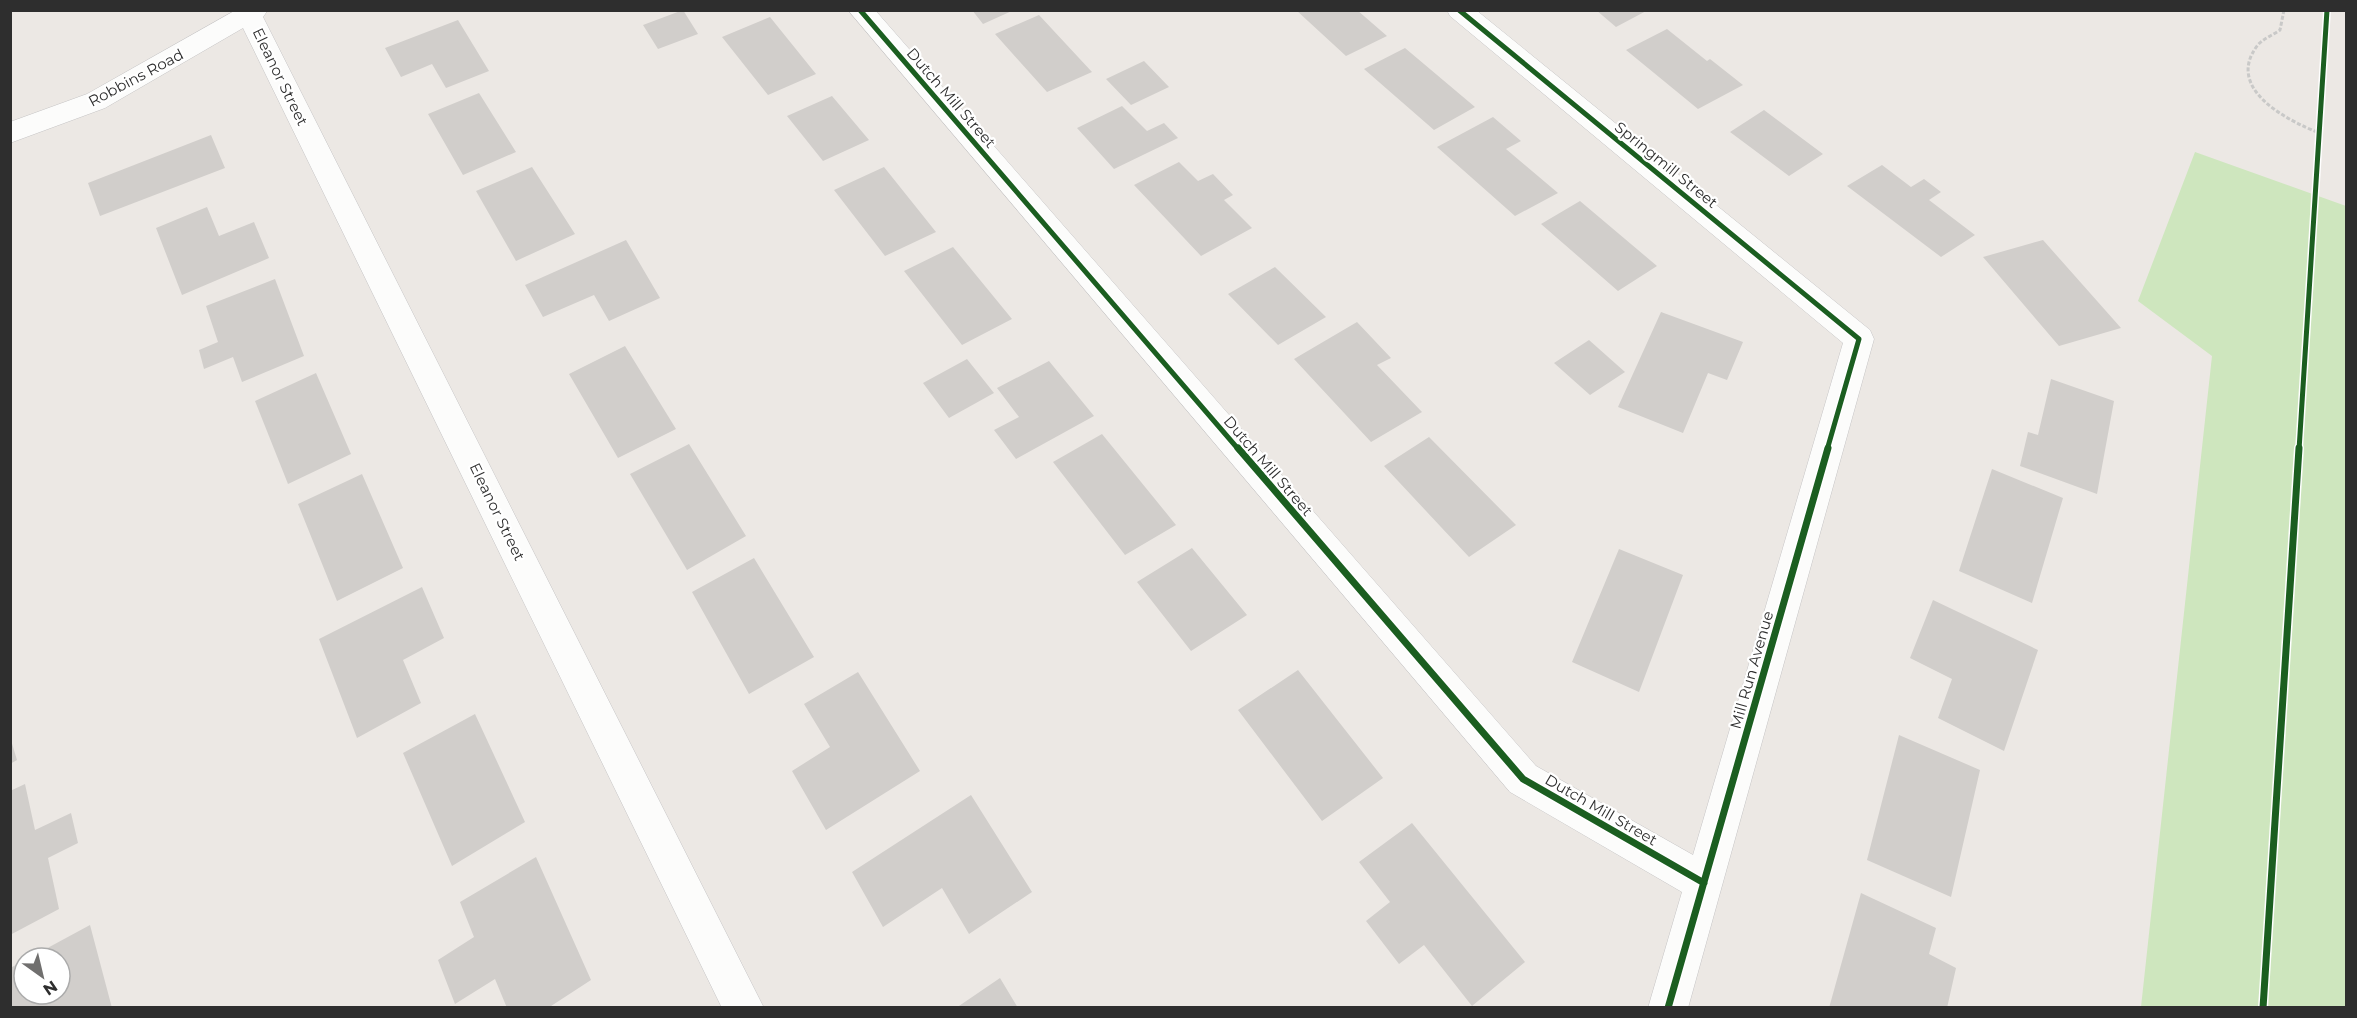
<svg xmlns="http://www.w3.org/2000/svg" width="2357" height="1018" font-family="Montserrat,sans-serif">
	<style>
		.green { fill: #cee6be }
		.building { fill: #d1cecb }
		.lines { fill: none; stroke-linecap: round; stroke-linejoin: round }
		.minor-casing { stroke: #c5c4c5; stroke-width: 1 }
		.path { stroke: #c9c9c8; stroke-width: 3; stroke-dasharray: 4 2; stroke-linecap: butt }
		.minor { fill: #fcfcfb; fill-rule: evenodd }
		.cycleway-far1-casing { stroke: #fff; stroke-width: 8 }
		.cycleway-casing { stroke: #fff; stroke-width: 10 }
		.cycleway-far1 { stroke: #1b5e20; stroke-width: 5 }
		.cycleway { stroke: #1b5e20; stroke-width: 7 }
		.labels { text-anchor: middle; stroke-width: 4.5; stroke-linejoin: round; paint-order: stroke }
		.street-label { font-size: 15px; fill: #2e2e2e; stroke: #fff }
	</style>
	<rect width="100%" height="100%" fill="#ece8e4"/>
	<path class="green" d="M2195,152L2346,206V1007H2141L2212,356L2138,301Z"/>
	<path class="building" d="M683,10L698,34L658,49L643,25Z
		M972,10H1014L983,24Z
		M1296,10H1357L1387,36L1346,56Z
		M1596,10H1648L1616,27Z
		M1039,15L1092,72L1047,92L995,34Z
		M770,17L816,74L768,95L722,37Z
		M458,20L489,71L446,88L432,64L401,77L385,48Z
		M1667,29L1707,61L1710,59L1743,85L1698,109L1626,50Z
		M1405,48L1475,107L1434,130L1364,69Z
		M1144,61L1169,87L1131,105L1106,79Z
		M479,93L516,152L463,175L428,114Z
		M832,96L869,140L823,161L787,116Z
		M1122,106L1147,131L1164,123L1178,138L1114,169L1077,128Z
		M1764,110L1823,154L1789,176L1730,132Z
		M1493,117L1521,141L1506,149L1558,193L1515,216L1437,147Z
		M211,135L225,168L100,216L88,183Z
		M1179,162L1198,181L1213,174L1233,195L1224,200L1252,228L1201,256L1134,185Z
		M1882,165L1911,187L1924,179L1941,192L1929,200L1975,235L1941,257L1847,186Z
		M532,167L575,234L516,261L476,191Z
		M884,167L936,232L885,256L834,190Z
		M1580,201L1657,266L1618,291L1541,224Z
		M207,207L219,236L254,222L269,258L182,295L156,228Z
		M626,240L660,298L609,321L594,295L543,317L525,285Z
		M2043,240L2121,328L2059,346L1983,257Z
		M953,247L1012,319L962,345L904,271Z
		M1275,267L1326,317L1278,345L1228,294Z
		M275,279L304,356L242,382L233,357L204,369L199,350L218,342L206,306Z
		M1661,312L1743,342L1727,380L1708,373L1683,433L1618,407Z
		M1357,322L1391,358L1377,365L1422,412L1371,442L1294,359Z
		M1589,340L1625,372L1590,395L1554,363Z
		M625,346L676,429L618,458L569,374Z
		M967,359L994,393L949,418L923,383Z
		M1049,361L1094,416L1016,459L994,430L1019,417L997,388Z
		M316,373L351,454L288,484L255,401Z
		M2051,379L2114,401L2097,494L2020,466L2028,432L2038,435Z
		M1102,434L1176,525L1125,555L1053,462Z
		M1429,437L1516,525L1469,557L1384,466Z
		M689,444L746,536L687,570L630,474Z
		M1992,469L2063,498L2032,603L1959,571Z
		M362,474L403,568L337,601L298,504Z
		M1192,548L1247,615L1191,651L1137,582Z
		M1619,549L1683,575L1639,692L1572,662Z
		M754,558L814,657L749,694L692,592Z
		M422,587L444,638L403,660L421,703L357,738L319,639Z
		M1933,600L2038,650L2004,751L1938,718L1952,679L1910,658Z
		M1298,670L1383,778L1322,821L1238,710Z
		M858,672L920,771L826,830L792,771L830,747L804,704Z
		M475,714L525,822L452,866L403,753Z
		M1899,735L1980,770L1951,897L1867,860Z
		M10,737L17,760L10,764Z
		M25,784L35,830L71,813L78,843L48,858L59,909L10,935V791Z
		M971,795L1032,892L969,934L942,888L883,927L852,872Z
		M1412,823L1525,962L1472,1006L1424,945L1399,964L1366,921L1390,902L1359,862Z
		M536,857L591,980L548,1008H507L495,979L455,1004L438,960L474,937L460,902Z
		M1861,893L1936,928L1929,954L1956,968L1947,1008H1829Z
		M90,925L112,1008H10V968L24,961V994H60V958H29Z
		M1000,978L1018,1008H956Z"/>
	<g class="lines">
		<g class="minor-casing">
			<path id="minor" d="M236,10H268L263,17L764,1008H722L243,28L105,108L10,143V122L87,94Z
				M848,10H875L1536,766L1693,855L1843,343L1450,16L1447,10H1476L1870,330L1874,339L1688,1008H1648L1682,892L1510,792Z"/>
		</g>
		<path class="path" d="M2284,10L2280,30C2273,35 2262,39 2257,46C2225,89 2287,120 2319,133"/>
		<use href="#minor" class="minor"/>
		<g class="cycleway-far1-casing">
			<path id="cycleway-far1" d="M860,10L1239,450
				M1459,10L1859,339L1827,450
				M2299,450L2327,10"/>
		</g>
		<g class="cycleway-casing">
			<path id="cycleway" d="M1238,448L1523,779L1704,883
				M1668,1008L1828,448
				M2263,1008L2299,448"/>
		</g>
		<use href="#cycleway-far1" class="cycleway-far1"/>
		<use href="#cycleway" class="cycleway"/>
	</g>
	<g class="labels">
		<g class="street-label">
			<text transform="translate(280 77) rotate(64)" y="5">Eleanor Street</text>
			<text transform="translate(136 78) rotate(-28)" y="5">Robbins Road</text>
			<text transform="translate(951 98) rotate(49)" y="5">Dutch Mill Street</text>
			<text transform="translate(1666 165) rotate(39)" y="5">Springmill Street</text>
			<text transform="translate(1268 466) rotate(49)" y="5">Dutch Mill Street</text>
			<text transform="translate(497 512) rotate(64)" y="5">Eleanor Street</text>
			<text transform="translate(1752 670) rotate(-74)" y="5">Mill Run Avenue</text>
			<text transform="translate(1601 810) rotate(30)" y="5">Dutch Mill Street</text>
		</g>
	</g>
	<rect width="2357" height="1018" fill="none" stroke="#2e2e2e" stroke-width="24"/>
	<g transform="translate(42 976) rotate(146)"><circle r="28" fill="#ffffff" stroke="#ababab" stroke-width="1.5"/>
	<path d="M0-4.5L10 22L0 15L-10 22Z" fill="#706f6e"/>
	<text y="-9" font-size="16" font-weight="bold" text-anchor="middle" fill="#2e2e2e">N</text>
	</g>
</svg>
